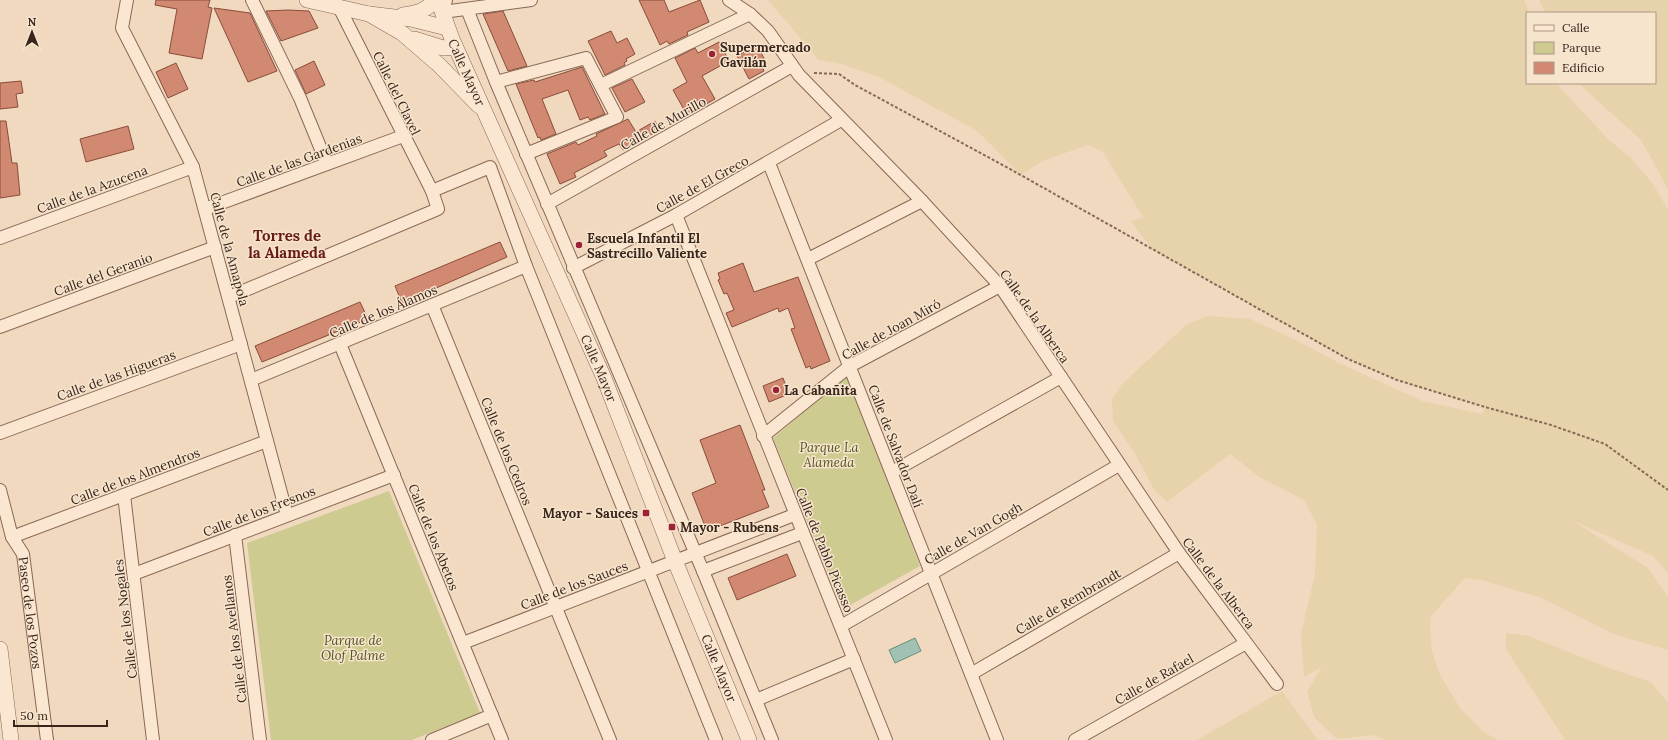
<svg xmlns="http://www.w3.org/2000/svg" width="1668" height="740" font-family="Lora,serif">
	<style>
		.farmland { fill: #e6d3ab }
		.green { fill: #cecb91 }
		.water { fill: #a1c1b3; stroke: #688f7f }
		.building { fill: #d18971; stroke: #8a4c3a }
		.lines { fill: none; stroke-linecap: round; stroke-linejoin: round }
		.minor-casing { stroke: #896856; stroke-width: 14 }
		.tertiary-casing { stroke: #896856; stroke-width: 16 }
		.path { stroke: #896856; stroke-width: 2; stroke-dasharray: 3 2; stroke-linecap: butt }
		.minor { stroke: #fbe7d1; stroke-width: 12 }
		.tertiary { stroke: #fbe7d1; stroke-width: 15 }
		.poi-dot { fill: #9b2237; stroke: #f7e4cd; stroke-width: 1.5 }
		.labels { text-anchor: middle; stroke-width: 3; stroke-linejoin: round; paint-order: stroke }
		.poi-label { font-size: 13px; font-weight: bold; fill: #38241b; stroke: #f7e4cd; text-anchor: start }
		.street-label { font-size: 13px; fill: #38241b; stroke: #f7e4cd }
		.park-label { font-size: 13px; font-style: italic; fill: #515520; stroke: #f7e4cd }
		.quarter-label { font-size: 15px; font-weight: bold; fill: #671b18; stroke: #f7e4cd }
	</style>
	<rect width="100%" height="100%" fill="#f0d9be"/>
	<path class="farmland" d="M768,0H1524L1530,13H1527V83H1556L1609,140L1631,158L1653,184L1668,210V573L1653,556L1573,521L1648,568L1668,597V650L1613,634L1542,598L1482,580L1465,578L1431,616L1430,626L1432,651L1440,675L1460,708L1485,733L1499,740H1385L1374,735L1337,739L1314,717L1307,691L1322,667L1304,677L1301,634L1315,574L1317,524L1304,500L1261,478L1230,454L1167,502L1155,491L1134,452L1113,421L1112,399L1122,384L1187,324L1209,316L1250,319L1294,339L1341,364L1422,401L1482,414L1485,407L1397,380L1348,359L1151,248L1131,221L1143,217L1103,152L1088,145L1042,161L1021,175L977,131L881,78L842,64L819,60Z
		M1539,0H1668V189L1641,140L1578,83H1655V13H1545Z
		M1506,633L1529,636L1609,668L1651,682L1668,703V740H1565L1506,649Z
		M1282,691L1318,740H1197Z"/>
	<path class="green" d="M848,375L920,566L843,609L773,438Z
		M389,491L480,713L412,740H271L247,543Z"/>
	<path class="water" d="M915,638L921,651L895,663L889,650Z"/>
	<path class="building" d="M156,0H210L208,7L212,8L202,59L169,53L177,9L155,5Z
		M639,0H664L669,12L700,0L709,22L687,32L688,35L669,44L667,41L660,45Z
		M214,8L250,13L277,71L248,82Z
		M288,10L309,11L318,28L281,41L266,11Z
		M503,11L527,66L508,71L483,14Z
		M611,31L617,43L627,38L635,54L626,59L627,61L624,63L625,65L605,75L588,41Z
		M719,42L729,61L702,76L715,99L687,115L673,90L687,82L675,58L695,48L698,53Z
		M757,45L767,64L762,66L764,71L749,79L737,56Z
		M314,61L325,85L306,94L295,70Z
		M176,63L188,89L168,98L156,72Z
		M582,67L605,114L590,120L588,117L580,120L568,90L542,99L556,134L541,140L540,137L538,138L516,84L534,80L535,82Z
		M632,79L645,102L625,112L612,88Z
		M21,81L23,93L16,94L18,107L0,109V83Z
		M628,119L636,132L655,121L659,130L623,150L619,144L604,151L607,156L574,173L576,177L560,184L547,154L576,142L578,145L597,136L596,134Z
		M0,121H6L12,163H17L20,195L0,198Z
		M128,126L134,149L86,162L80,139Z
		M500,242L507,257L402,303L395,286Z
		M743,263L754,292L798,277L830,361L811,369L810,366L806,368L791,329L795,328L788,308L779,312L778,308L732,327L726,313L734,310L727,293L724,294L718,280L720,279L718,273Z
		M360,302L368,319L262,362L255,346Z
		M783,378L789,394L769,402L763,386Z
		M740,425L765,490H762L769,507L707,531L692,493L716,483L700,440Z
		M787,554L796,576L737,600L728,578Z"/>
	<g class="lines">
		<g class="minor-casing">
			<g id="minor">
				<path d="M127,0L122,28L193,167L287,515"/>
				<path d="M252,0L300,98L327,164"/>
				<path d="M446,0L443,12L531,0"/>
				<path d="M729,0L750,14L768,31L799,75L922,201L1000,286L1179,553L1277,684"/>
				<path d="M339,7L432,191"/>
				<path d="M467,9L496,82L703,571L772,740"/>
				<path d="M496,82L586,58L617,117L526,154"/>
				<path d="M601,85L750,14"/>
				<path d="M769,163L997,740"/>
				<path d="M547,204L792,66"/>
				<path d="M205,209L403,136"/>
				<path d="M676,215L886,740"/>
				<path d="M0,238L193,167"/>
				<path d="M808,259L922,201"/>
				<path d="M573,268L676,215L841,120"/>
				<path d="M229,297L438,209L432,191L490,167L526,266L716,740"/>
				<path d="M432,305L610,740"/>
				<path d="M0,327L215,247"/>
				<path d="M340,344L502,740"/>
				<path d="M251,380L526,266"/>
				<path d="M0,433L241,344"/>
				<path d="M763,436L850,366L1000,286"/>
				<path d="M892,472L1061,377"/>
				<path id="s1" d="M0,490L12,537L23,554L47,740"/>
				<path d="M124,495L153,740"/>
				<path d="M235,535L260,740"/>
				<path d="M12,537L267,441"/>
				<path d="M703,571L802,533"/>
				<path d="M134,574L394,475"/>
				<path d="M841,626L1119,465"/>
				<path d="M463,643L794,515"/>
				<path d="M971,674L1179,553"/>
				<path d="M756,700L854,659"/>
				<path d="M432,740L492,715"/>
				<path d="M1075,740L1246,643"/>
			</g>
		</g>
		<g class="tertiary-casing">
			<g id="tertiary">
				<path d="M307,0L369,14L411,19L447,28"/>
				<path id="s2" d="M438,0L452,39L604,378L675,561L749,740"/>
				<path d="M369,14L402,33L439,65L479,106"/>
				<path d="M403,15C417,13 426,11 435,0"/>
				<path d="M414,39L443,48L455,47"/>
				<path d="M0,649L11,740"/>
			</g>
		</g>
		<path class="path" d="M814,73L839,74L855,85L1010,169L1348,359L1397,380L1485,407L1551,425L1605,444L1668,490"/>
		<use href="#minor" class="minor"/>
		<use href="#tertiary" class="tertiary"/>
	</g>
	<g class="poi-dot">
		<circle cx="712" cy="54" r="4"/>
		<circle cx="579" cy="245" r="4"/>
		<circle cx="776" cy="390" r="4"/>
		<rect x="642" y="509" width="8" height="8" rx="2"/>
		<rect x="668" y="523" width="8" height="8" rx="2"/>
	</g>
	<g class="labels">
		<g class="poi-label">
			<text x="720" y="52">Supermercado<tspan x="720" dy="15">Gavilán</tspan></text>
			<text x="587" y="243">Escuela Infantil El<tspan x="587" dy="15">Sastrecillo Valiente</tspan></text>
			<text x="784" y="395">La Cabañita</text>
			<text x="638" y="518" text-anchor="end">Mayor - Sauces</text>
			<text x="680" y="532">Mayor - Rubens</text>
		</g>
		<g class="street-label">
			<text dy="5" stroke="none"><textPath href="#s2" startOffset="78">Calle Mayor</textPath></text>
			<text transform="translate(397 93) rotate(64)" y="5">Calle del Clavel</text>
			<text transform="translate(663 123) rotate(-29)" y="5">Calle de Murillo</text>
			<text transform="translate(299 160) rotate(-20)" y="5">Calle de las Gardenias</text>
			<text transform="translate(702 184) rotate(-29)" y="5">Calle de El Greco</text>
			<text transform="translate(92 189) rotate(-20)" y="5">Calle de la Azucena</text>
			<text transform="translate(230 249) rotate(75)" y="5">Calle de la Amapola</text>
			<text transform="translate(103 274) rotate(-20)" y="5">Calle del Geranio</text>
			<text transform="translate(383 311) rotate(-23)" y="5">Calle de los Álamos</text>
			<text transform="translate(1035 316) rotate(55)" y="5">Calle de la Alberca</text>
			<text transform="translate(891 329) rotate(-29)" y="5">Calle de Joan Miró</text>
			<text dy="5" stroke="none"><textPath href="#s2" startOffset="402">Calle Mayor</textPath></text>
			<text transform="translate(116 375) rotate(-20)" y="5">Calle de las Higueras</text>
			<text transform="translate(896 446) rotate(69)" y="5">Calle de Salvador Dalí</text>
			<text transform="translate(507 451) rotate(68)" y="5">Calle de los Cedros</text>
			<text transform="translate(135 476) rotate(-21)" y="5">Calle de los Almendros</text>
			<text transform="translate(259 511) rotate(-21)" y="5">Calle de los Fresnos</text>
			<text transform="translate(973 533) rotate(-30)" y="5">Calle de Van Gogh</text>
			<text transform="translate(434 537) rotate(68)" y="5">Calle de los Abetos</text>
			<text transform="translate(825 550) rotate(68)" y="5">Calle de Pablo Picasso</text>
			<text transform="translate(1219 583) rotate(53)" y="5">Calle de la Alberca</text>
			<text transform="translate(574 585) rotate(-21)" y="5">Calle de los Sauces</text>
			<text transform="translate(1068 601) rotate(-30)" y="5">Calle de Rembrandt</text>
			<text dy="5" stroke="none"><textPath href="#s1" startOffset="128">Paseo de los Pozos</textPath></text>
			<text transform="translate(125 619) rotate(-97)" y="5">Calle de los Nogales</text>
			<text transform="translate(234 639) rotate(-97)" y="5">Calle de los Avellanos</text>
			<text dy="5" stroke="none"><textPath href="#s2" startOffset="725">Calle Mayor</textPath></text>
			<text transform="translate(1154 679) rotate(-30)" y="5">Calle de Rafael</text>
		</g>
		<g class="park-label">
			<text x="829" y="452">Parque La<tspan x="829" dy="15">Alameda</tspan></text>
			<text x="353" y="645">Parque de<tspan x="353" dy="15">Olof Palme</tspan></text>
		</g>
		<g class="quarter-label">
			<text x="287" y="241">Torres de<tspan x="287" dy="17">la Alameda</tspan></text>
		</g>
	</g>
	<rect x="1526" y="12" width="130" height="72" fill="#f7e4cd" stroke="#ab9786"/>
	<rect x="1534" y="25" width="20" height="6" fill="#fbe7d1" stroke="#ab9786"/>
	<text x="1562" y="32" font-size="12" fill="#38241b">Calle</text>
	<rect x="1534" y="42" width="20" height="12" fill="#cecb91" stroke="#ab9786"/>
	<text x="1562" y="52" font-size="12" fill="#38241b">Parque</text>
	<rect x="1534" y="62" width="20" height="12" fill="#d18971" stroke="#ab9786"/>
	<text x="1562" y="72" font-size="12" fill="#38241b">Edificio</text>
	<g transform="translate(32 32)" stroke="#f7e4cd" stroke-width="3" paint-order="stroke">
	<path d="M0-3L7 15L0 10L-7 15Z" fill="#38241b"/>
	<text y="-6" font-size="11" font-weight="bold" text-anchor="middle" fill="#38241b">N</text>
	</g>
	<path d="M14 720v6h93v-6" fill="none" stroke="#38241b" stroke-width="2"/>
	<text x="20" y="720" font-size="12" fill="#38241b" stroke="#f7e4cd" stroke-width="3" paint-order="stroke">50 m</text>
</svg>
